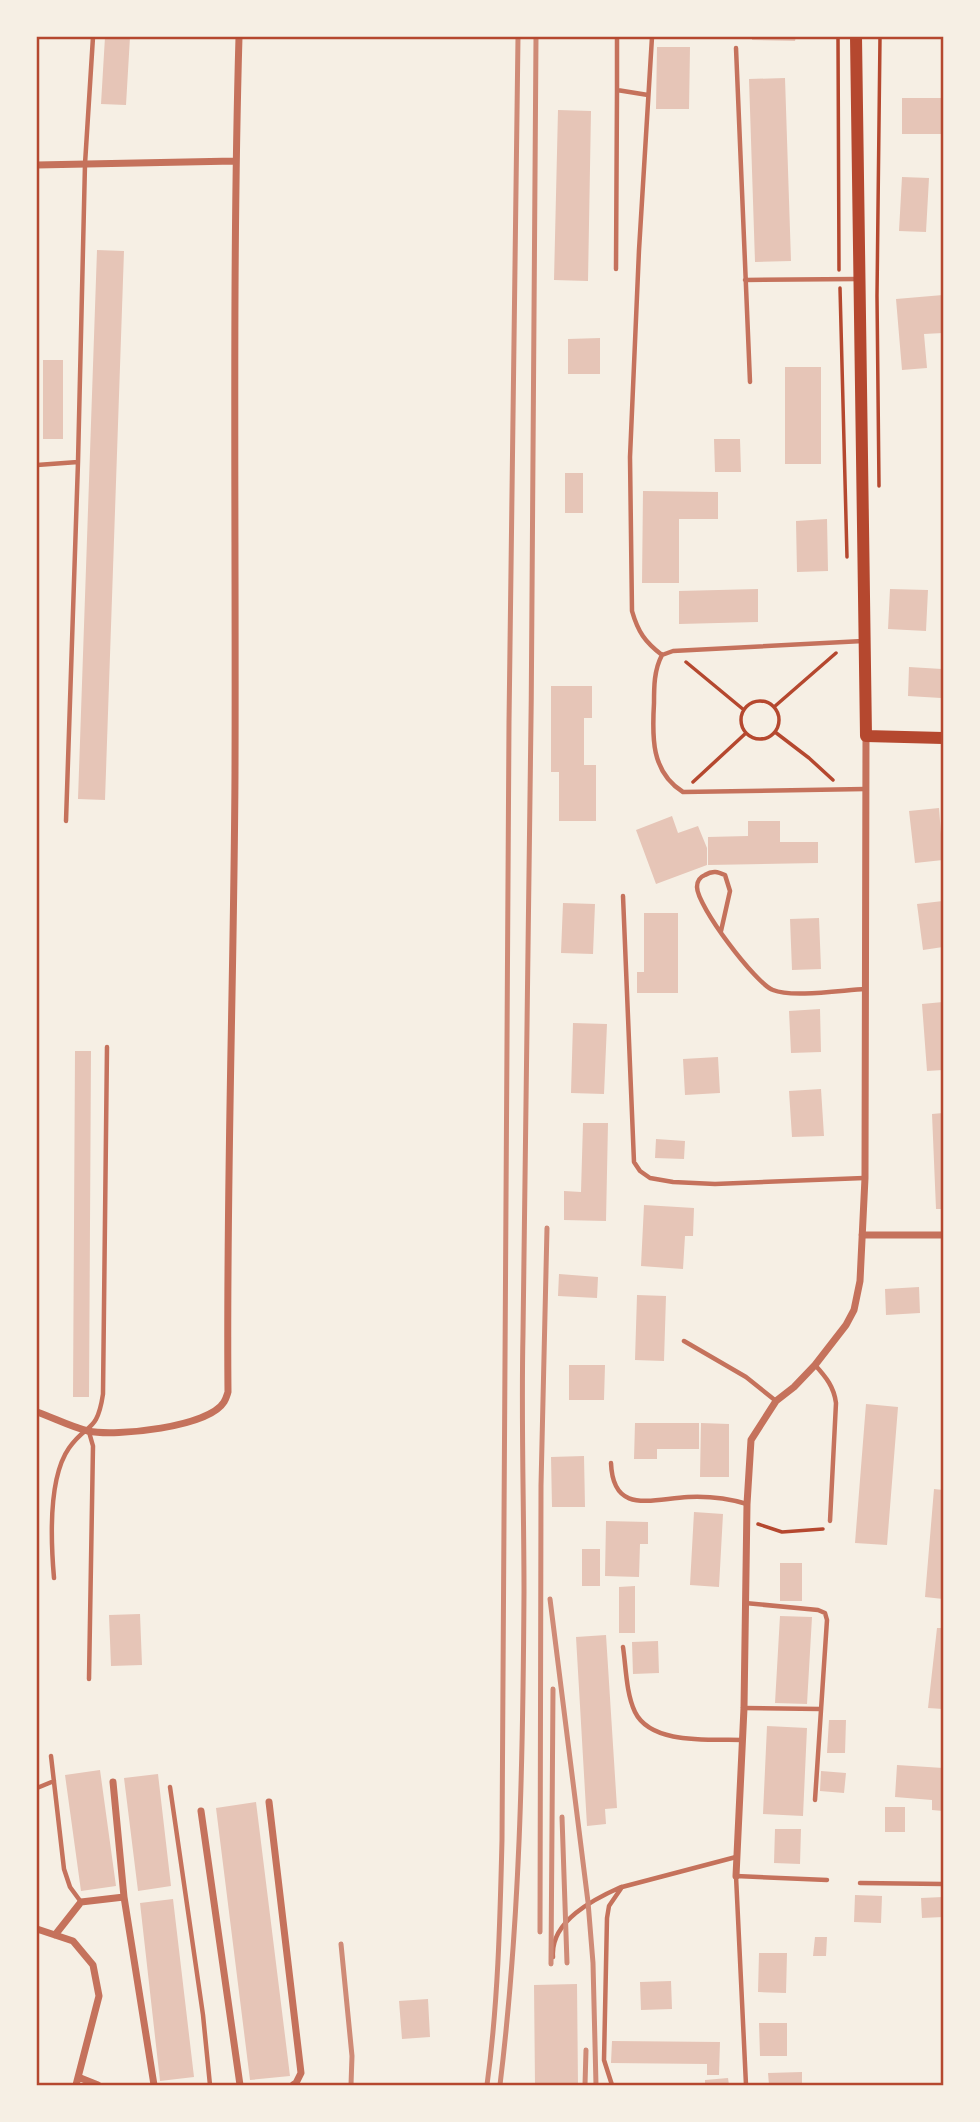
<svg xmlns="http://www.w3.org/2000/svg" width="980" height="2122" font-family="Roboto,sans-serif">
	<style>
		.building { fill: #e6c5b7 }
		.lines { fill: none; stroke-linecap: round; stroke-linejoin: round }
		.path { stroke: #b5482f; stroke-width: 3.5 }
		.service { stroke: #c5725c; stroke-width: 4.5 }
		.minor { stroke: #c5725c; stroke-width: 7 }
		.primary { stroke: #b5482f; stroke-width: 12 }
		.rail { stroke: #cf8b77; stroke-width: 5 }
		.neatline { fill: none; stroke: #b5482f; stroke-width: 2.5 }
	</style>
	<rect width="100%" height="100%" fill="#f6efe4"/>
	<path class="building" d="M105,37H130L126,105L101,104Z
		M752,37H796L795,41L752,40Z
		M657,47H690L689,109H656Z
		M785,78L791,261L755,262L749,79Z
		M902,98H943V134H902Z
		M558,110L591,111L588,281L554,280Z
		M902,177L929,178L926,232L899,231Z
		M97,250L124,251L105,800L78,799Z
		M943,295V333L924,334L927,368L902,370L896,299Z
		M600,338V374H568V339Z
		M43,360H63V439H43Z
		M785,367H821V464H785Z
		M714,439H740L741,472H715Z
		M565,473H583V513H565Z
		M643,491L718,492V519H679V583H642Z
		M827,519L828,571L797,572L796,521Z
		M758,589V622L679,624V591Z
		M890,589L928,590L926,631L888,629Z
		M909,667L942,669L941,698L908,696Z
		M551,686H592V718H584V765H596V821H559V772H551Z
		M939,808L943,860L915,863L909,811Z
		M672,816L678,833L698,826L707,848V865L656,884L636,830Z
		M748,821H780V842H818V863L708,865V837L748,836Z
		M943,901V947L923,950L917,904Z
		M563,903L595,904L593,954L561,953Z
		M644,913H678V993H637V972H644Z
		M819,918L821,969L792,970L790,919Z
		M943,1002V1070L927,1071L922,1004Z
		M820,1009L821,1052L791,1053L789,1011Z
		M573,1023L607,1024L604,1094L571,1093Z
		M75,1051H91L89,1397H73Z
		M718,1057L720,1093L685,1095L683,1059Z
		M821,1089L824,1136L792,1137L789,1091Z
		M943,1113V1209H936L932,1114Z
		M583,1123H608L606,1221L564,1220V1191L581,1192Z
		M656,1139L685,1141L684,1159L655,1158Z
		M644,1205L694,1208L693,1236H685L683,1269L641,1266Z
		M559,1274L598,1277L597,1298L558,1296Z
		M919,1287L920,1313L886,1315L885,1289Z
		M637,1295L666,1296L664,1361L635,1360Z
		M569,1365H605L604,1400H569Z
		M866,1404L898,1407L887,1545L855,1543Z
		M635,1423H699V1449H657V1459H634Z
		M701,1423L729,1424V1477H700Z
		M584,1456L585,1507H552L551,1457Z
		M934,1489L943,1490V1599L925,1597Z
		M694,1512L723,1514L719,1587L690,1585Z
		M606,1521L648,1522V1544H640L639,1577L605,1576Z
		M582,1549H600V1586H582Z
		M780,1563H802V1601H780Z
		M635,1586V1633H619V1587Z
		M140,1614L142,1665L111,1666L109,1615Z
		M780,1616L812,1617L807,1704L775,1703Z
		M937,1628H943V1709L928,1708Z
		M606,1635L617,1808L605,1809L606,1824L587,1826L576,1637Z
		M658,1641L659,1673L633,1674L632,1642Z
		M829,1720H846L845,1753H827Z
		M767,1726L807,1728L803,1816L763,1814Z
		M897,1765L943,1768V1811L932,1810V1800L895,1797Z
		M100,1770L116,1886L81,1891L65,1775Z
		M821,1771L846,1773L844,1793L820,1791Z
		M158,1774L171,1886L138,1891L124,1778Z
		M256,1802L290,2076L250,2080L216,1808Z
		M885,1807H905V1832H885Z
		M775,1829H801L800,1864L774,1863Z
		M855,1895L882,1896L881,1923L854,1922Z
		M943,1897V1917L922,1918L921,1898Z
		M173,1899L194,2077L160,2081L140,1903Z
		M815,1937H827L826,1956H813Z
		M759,1953H787L786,1993L758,1992Z
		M671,1981L672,2009L641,2010L640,1982Z
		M577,1984L578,2085H535L534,1985Z
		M428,1999L430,2037L402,2039L399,2001Z
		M759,2023H787V2056H760Z
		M612,2041L720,2042L719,2075H707V2064L611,2063Z
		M802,2072V2085H769L768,2073Z
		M728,2078L729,2085H705V2080Z"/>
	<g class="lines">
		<path class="path" d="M838,37L839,270
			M840,288L847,557
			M879,486L877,296L880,37
			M686,662L744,710
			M741 720a19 19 0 1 1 38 0a19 19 0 1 1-38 0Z
			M774,707L836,653
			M775,732L809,758L833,780
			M693,782L746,733
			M758,1524L782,1532L823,1529"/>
		<path class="service" d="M617,37V90L648,95
			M652,37L639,250L630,457L632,611C638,632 645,642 662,655
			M736,48L750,382
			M616,269L617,90
			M745,280L858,279
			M37,465L78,462L85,164L93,37
			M863,641L673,651L662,655C654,670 654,687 654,703C652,737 651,772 683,792L865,789
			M66,821L78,462
			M623,896L634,1162L640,1171L650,1178L673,1182L715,1184L864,1178
			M721,931L730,891L725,875C718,872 713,870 705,875C700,877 697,881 697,887C697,906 756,984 773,990C792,998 843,990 865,989
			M684,1341L746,1377L776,1401
			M815,1365C826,1377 834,1387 836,1403L830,1521
			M611,1463C613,1515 651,1499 688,1497C708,1496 727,1498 747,1504
			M54,1578C51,1543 48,1478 69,1448C87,1422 97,1434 103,1394L107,1047
			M745,1603L818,1610L825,1613L827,1620L815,1800
			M623,1647C626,1667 626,1693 635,1712C651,1745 710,1739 742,1740
			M89,1679L93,1446L89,1432
			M744,1708L820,1709
			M51,1756L64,1869L70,1887L81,1902
			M170,1787L203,2015L210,2085
			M37,1788L54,1781
			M860,1883L943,1884
			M553,1957C550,1921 594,1899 621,1887
			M612,2085L604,2060L607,1918L609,1906L622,1887L736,1857
			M746,2085L736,1876L827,1880"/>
		<path class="minor" d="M37,165L235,161
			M862,1235H943
			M37,1412C54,1418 71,1427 88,1431C116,1437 209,1427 224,1402C226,1399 227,1395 228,1392C226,1185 234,979 235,772C236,527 232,282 239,37
			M269,1802L301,2073L296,2083L293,2085
			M201,1811L240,2085
			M736,1876L744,1708L747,1504L751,1440L776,1401L794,1387L815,1365L846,1325L854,1310L860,1281L865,1178L866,736
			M124,1897L154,2085
			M37,1929L73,1941L93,1965L99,1996L76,2085
			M55,1935L81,1902L124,1897L113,1782
			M78,2077L98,2085"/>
		<path class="primary" d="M856,37L866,736L943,738"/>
		<path class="rail" d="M550,1599L588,1902L593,1963L596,2085
			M562,1817L567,1963
			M540,1932L541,1486L547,1228
			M341,1944L352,2056L351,2085
			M551,1964L553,1689
			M487,2085C498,2004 500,1922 502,1840L509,722L518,37
			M500,2085C520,1921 523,1757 524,1592C524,1506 521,1420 523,1334C531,902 533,469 536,37
			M585,2085L586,2050"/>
	</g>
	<rect width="980" height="2122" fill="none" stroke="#f6efe4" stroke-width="77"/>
	<rect x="38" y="38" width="904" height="2046" class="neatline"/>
</svg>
